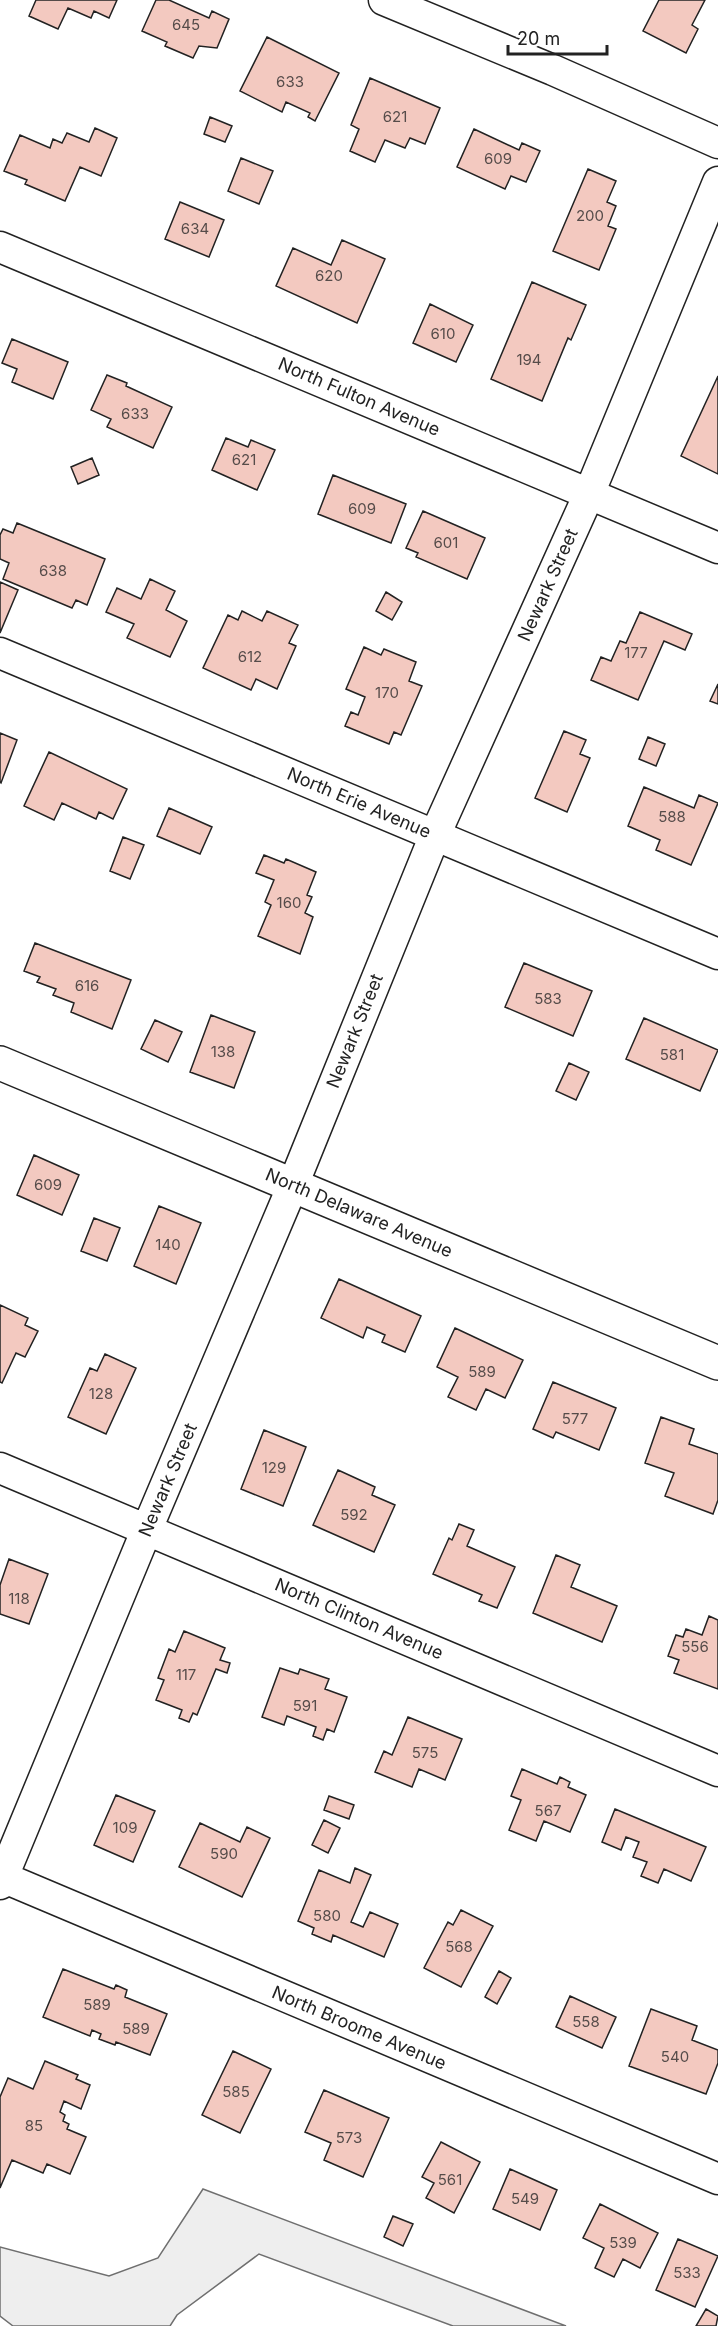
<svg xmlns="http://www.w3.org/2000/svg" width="718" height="2326" font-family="Inter,sans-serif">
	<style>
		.green { fill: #eee; stroke: #6f6f6f; stroke-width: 1.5 }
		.building { fill: #f3c9c0; stroke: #222; stroke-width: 1.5 }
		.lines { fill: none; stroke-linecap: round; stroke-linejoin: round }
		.street-casing { stroke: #222; stroke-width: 33 }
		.secondary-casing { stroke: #222; stroke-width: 36 }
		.street { stroke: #fff; stroke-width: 30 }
		.secondary { stroke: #fff; stroke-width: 33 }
		.labels { text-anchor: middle; stroke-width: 4.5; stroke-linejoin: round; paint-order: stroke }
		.number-label { font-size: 15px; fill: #564c4a }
		.street-label { font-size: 18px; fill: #222; stroke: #fff }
	</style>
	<rect width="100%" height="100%" fill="#fff"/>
	<path class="green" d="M203,2189L566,2326H453L259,2254L177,2315L170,2326H13L0,2316V2247L109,2276L158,2258Z"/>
	<path class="building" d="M36,0H117L109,18L94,11L91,18L68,8L58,29L29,16Z
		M156,0H169L209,18L212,11L229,19L217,48L199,46L193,58L165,46L167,42L142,31Z
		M659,0H705L692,25L698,29L686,53L643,31Z
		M267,37L339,73L315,121L308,117L310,113L286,102L282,112L240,91Z
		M370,78L440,108L425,144L410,138L405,148L385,140L375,162L350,151L359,129L351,125Z
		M210,117L232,126L225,142L204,134Z
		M95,128L117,138L101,176L80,167L65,201L25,184L27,180L4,171L20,135L50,148L53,139L62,143L67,133L89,142Z
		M474,129L519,150L522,143L540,151L526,182L511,176L505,189L457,167Z
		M241,158L273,171L259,204L228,191Z
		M588,169L616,181L607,202L616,206L608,226L616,229L599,270L553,251Z
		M180,202L224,220L209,257L165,239Z
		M342,240L385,259L357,323L276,286L293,248L331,265Z
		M532,282L586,305L571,340L568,338L542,401L491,379Z
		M430,304L473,325L456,362L413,343Z
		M12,339L68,362L53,399L12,382L17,369L2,363Z
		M107,375L127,383L126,386L172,407L153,448L107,427L111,419L91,410Z
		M718,376V474L681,456Z
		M226,438L248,447L251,440L275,450L257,490L212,470Z
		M92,458L99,475L78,484L71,467Z
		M333,475L406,504L391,543L318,514Z
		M423,511L485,538L467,579L416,557L418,553L406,548Z
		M17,523L105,559L87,605L76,600L72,608L3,579L9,563L0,559V535L3,529L13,533Z
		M150,579L175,591L166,610L187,621L170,657L127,638L134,624L106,612L117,588L141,599Z
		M0,582L18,590L0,633Z
		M386,592L402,602L392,620L376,611Z
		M242,611L262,621L267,611L298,625L289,643L296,646L277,689L256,679L251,690L203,668L228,615L238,620Z
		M640,612L692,634L685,650L664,641L638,700L591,680L601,657L611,661L620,641L626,643Z
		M364,647L381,655L384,649L416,662L409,681L422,686L401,735L394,732L389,744L345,726L351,712L358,715L365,697L346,689Z
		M718,684V704L710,701Z
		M564,731L586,740L580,754L590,758L567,812L535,798Z
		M0,733L17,740L1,783L0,782Z
		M648,737L665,744L656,766L639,759Z
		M49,752L127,789L113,819L99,812L96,819L62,803L54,820L24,806Z
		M644,787L694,808L699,795L718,803L691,865L656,850L660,840L628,826Z
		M169,808L212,827L200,854L157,836Z
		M123,837L144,845L130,879L110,871Z
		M264,855L284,863L286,859L316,872L307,895L312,897L305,913L313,917L300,954L258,936L271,905L265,902L274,880L256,873Z
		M35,943L131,980L112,1029L71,1012L74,1003L53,995L56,989L37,982L40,977L24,971Z
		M524,963L592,991L573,1036L505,1007Z
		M211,1015L255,1032L234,1088L190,1072Z
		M644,1018L718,1050L700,1091L626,1059Z
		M155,1020L182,1032L168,1062L141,1049Z
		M569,1063L589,1072L576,1100L556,1091Z
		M34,1155L79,1175L62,1215L17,1195Z
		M159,1206L201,1223L176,1284L134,1266Z
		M94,1218L120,1228L107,1261L81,1251Z
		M339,1279L421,1316L405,1352L382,1342L385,1335L367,1327L363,1338L321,1318Z
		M0,1305L28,1318L25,1325L38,1331L25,1357L16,1353L2,1383L0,1382Z
		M455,1328L523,1360L505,1398L486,1389L476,1410L448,1397L458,1377L437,1367Z
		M105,1354L136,1368L106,1434L68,1417L90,1368L97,1371Z
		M553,1382L616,1408L599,1450L556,1432L553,1438L533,1429Z
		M661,1417L694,1429L689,1444L718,1454V1500L713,1514L665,1496L674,1473L645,1463Z
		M264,1430L306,1447L283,1506L241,1489Z
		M338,1470L375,1487L372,1495L395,1505L374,1552L313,1525Z
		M459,1524L474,1530L467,1546L515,1567L497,1608L479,1601L482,1595L433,1574L449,1538L452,1540Z
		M556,1555L580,1565L571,1587L617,1606L602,1642L533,1613Z
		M9,1559L48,1574L29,1624L0,1614V1585Z
		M709,1616L718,1620V1689L674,1673L679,1660L668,1656L676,1635L683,1637L686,1629L702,1635Z
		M184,1631L225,1648L220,1660L230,1663L227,1673L216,1669L197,1715L193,1713L189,1722L179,1718L182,1710L156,1700L164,1680L158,1678L169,1649L175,1652Z
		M280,1668L298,1674L300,1669L329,1679L325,1689L347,1697L334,1732L327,1729L323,1740L313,1736L316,1727L287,1716L284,1725L262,1717Z
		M408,1717L462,1739L445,1780L419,1769L412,1787L375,1772L384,1751L392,1755Z
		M522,1769L557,1784L560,1777L570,1782L568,1787L586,1795L570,1832L544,1821L536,1841L509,1830L521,1800L511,1796Z
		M116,1795L155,1811L133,1862L94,1845Z
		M329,1796L354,1805L349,1819L324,1810Z
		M615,1809L706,1847L691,1881L664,1869L658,1883L641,1876L647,1862L633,1857L639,1842L626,1837L621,1850L602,1842Z
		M324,1820L340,1828L328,1853L312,1845Z
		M200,1823L240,1842L247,1827L270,1838L242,1897L179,1867Z
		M355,1868L371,1875L351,1922L363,1927L370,1912L398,1924L384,1957L333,1935L331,1942L312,1934L314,1928L298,1921L319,1870L350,1883Z
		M461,1910L493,1926L461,1987L424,1968L448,1922L453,1925Z
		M63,1969L114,1989L116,1985L127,1990L125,1997L167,2014L150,2055L116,2042L115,2045L99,2039L101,2034L92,2030L90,2036L43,2017Z
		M499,1971L511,1978L497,2004L485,1997Z
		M570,1996L616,2017L602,2048L556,2027Z
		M651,2009L697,2026L692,2040L718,2050V2063L706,2094L629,2066Z
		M233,2051L271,2069L240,2133L202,2115Z
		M45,2061L78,2075L76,2079L90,2085L81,2109L64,2101L60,2112L65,2115L63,2121L69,2124L67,2129L86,2137L70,2174L47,2164L43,2173L12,2160L0,2188V2097L8,2078L33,2089Z
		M324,2090L389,2118L363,2177L324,2160L331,2143L305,2132Z
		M441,2142L480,2162L454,2213L426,2198L434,2183L422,2177Z
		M510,2169L557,2190L540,2230L493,2209Z
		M600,2204L658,2233L640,2268L623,2259L614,2277L595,2268L604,2248L583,2238Z
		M393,2216L413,2224L403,2246L384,2237Z
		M678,2239L718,2256L695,2307L656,2290Z
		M706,2309L718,2316L716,2326H696Z"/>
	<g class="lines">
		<g class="street-casing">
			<path id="street" d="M384,0L553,70L718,143
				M0,247L718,548
				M0,653L718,954
				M0,1468L718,1771
				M0,1876L718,2179
				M0,1884L147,1529L293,1185L435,835L589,494L718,182"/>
		</g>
		<g class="secondary-casing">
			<path id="secondary" d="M0,1063L718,1363"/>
		</g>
		<use href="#street" class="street"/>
		<use href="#secondary" class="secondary"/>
	</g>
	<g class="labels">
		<g class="number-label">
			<text x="186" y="30">645</text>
			<text x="290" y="87">633</text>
			<text x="395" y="122">621</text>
			<text x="498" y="164">609</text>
			<text x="590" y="221">200</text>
			<text x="195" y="234">634</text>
			<text x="329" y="281">620</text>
			<text x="443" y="339">610</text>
			<text x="529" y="365">194</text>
			<text x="135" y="419">633</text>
			<text x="244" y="465">621</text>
			<text x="362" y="514">609</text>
			<text x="446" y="548">601</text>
			<text x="53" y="576">638</text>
			<text x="636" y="658">177</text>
			<text x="250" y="662">612</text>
			<text x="387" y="698">170</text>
			<text x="672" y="822">588</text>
			<text x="289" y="908">160</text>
			<text x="87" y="991">616</text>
			<text x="548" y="1004">583</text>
			<text x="223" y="1057">138</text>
			<text x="672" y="1060">581</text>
			<text x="48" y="1190">609</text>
			<text x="168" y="1250">140</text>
			<text x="482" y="1377">589</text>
			<text x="101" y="1399">128</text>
			<text x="575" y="1424">577</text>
			<text x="274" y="1473">129</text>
			<text x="354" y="1520">592</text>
			<text x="19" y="1604">118</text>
			<text x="695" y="1652">556</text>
			<text x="186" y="1680">117</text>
			<text x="305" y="1711">591</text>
			<text x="425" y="1758">575</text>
			<text x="548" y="1816">567</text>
			<text x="125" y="1833">109</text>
			<text x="224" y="1859">590</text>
			<text x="327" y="1921">580</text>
			<text x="459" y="1952">568</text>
			<text x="97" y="2010">589</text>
			<text x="586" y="2027">558</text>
			<text x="136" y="2034">589</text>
			<text x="675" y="2062">540</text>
			<text x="236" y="2097">585</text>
			<text x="34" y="2131">85</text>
			<text x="349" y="2143">573</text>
			<text x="450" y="2185">561</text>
			<text x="525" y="2204">549</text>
			<text x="623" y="2248">539</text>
			<text x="687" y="2278">533</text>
		</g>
		<g class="street-label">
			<text transform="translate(359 397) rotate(23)" y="6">North Fulton Avenue</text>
			<text transform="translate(548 585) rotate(-66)" y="6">Newark Street</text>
			<text transform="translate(359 803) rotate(23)" y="6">North Erie Avenue</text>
			<text transform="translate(355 1031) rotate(-68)" y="6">Newark Street</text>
			<text transform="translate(359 1213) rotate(23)" y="6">North Delaware Avenue</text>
			<text transform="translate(168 1480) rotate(-67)" y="6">Newark Street</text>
			<text transform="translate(359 1619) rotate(23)" y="6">North Clinton Avenue</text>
			<text transform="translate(359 2028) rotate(23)" y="6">North Broome Avenue</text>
		</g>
	</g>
	<path d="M508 45v9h99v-9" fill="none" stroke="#222222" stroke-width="3"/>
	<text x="517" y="45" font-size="18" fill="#222222" stroke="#ffffff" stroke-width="4.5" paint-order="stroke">20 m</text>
</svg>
